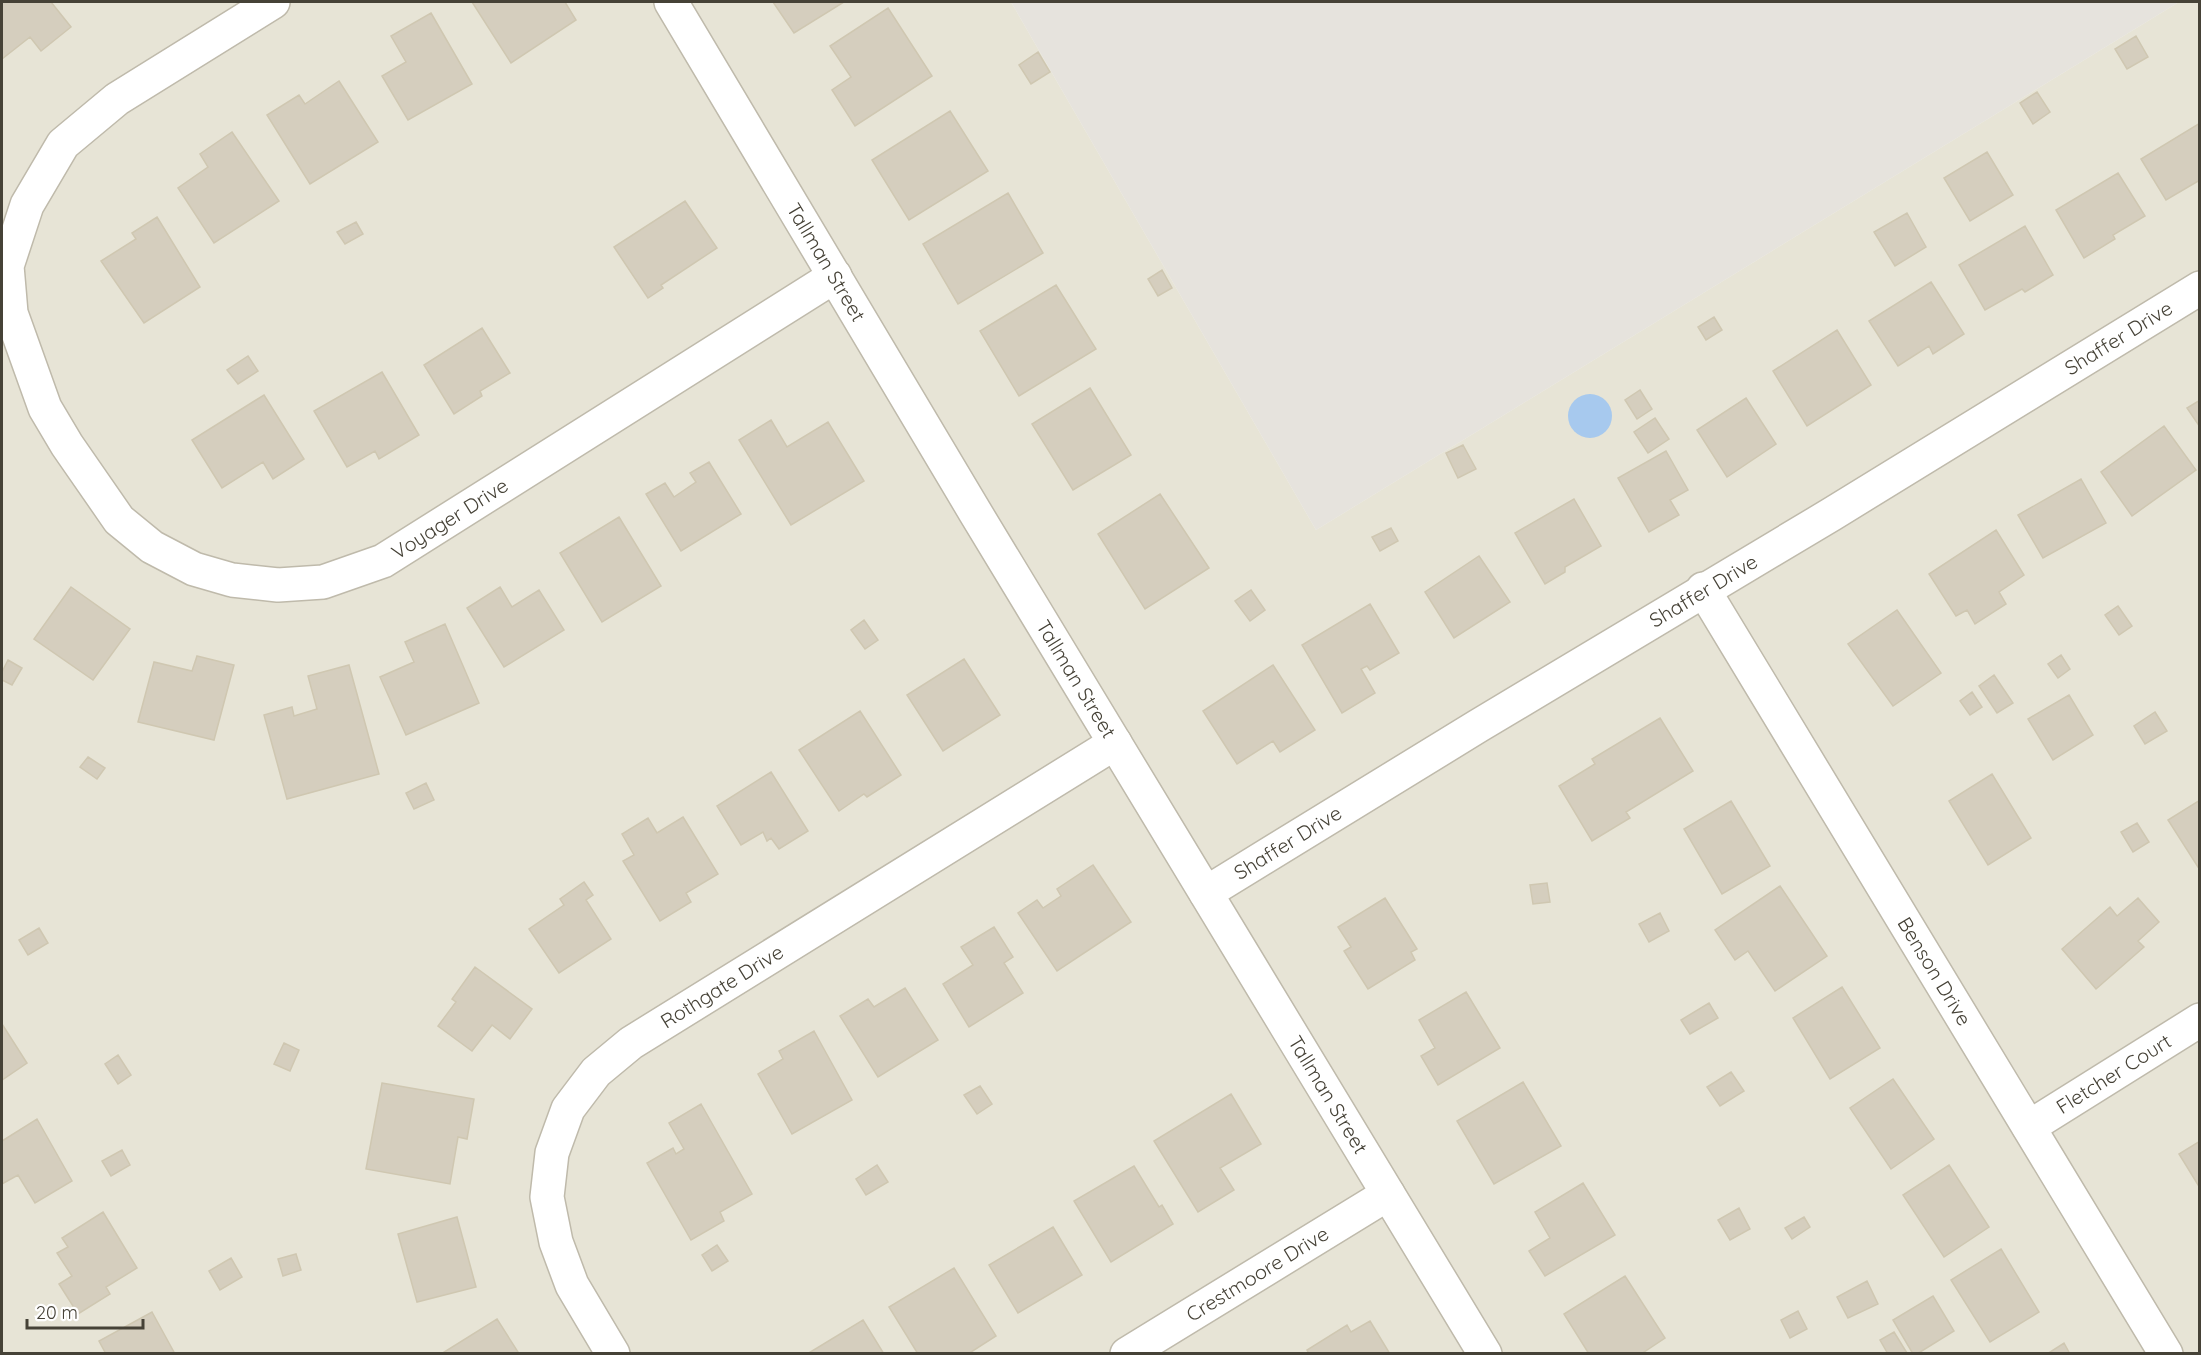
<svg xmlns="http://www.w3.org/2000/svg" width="2201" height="1355" font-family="Quicksand,sans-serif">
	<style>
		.residential { fill: #e7e4d6 }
		.industrial { fill: #e6e3dd }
		.water { fill: #a7c9ee }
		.building { fill: #d5cebe; stroke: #cfc7b1; stroke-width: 1.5 }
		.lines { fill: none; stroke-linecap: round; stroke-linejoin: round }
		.street-casing { stroke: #bfbaab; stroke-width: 36 }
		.street { stroke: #fff; stroke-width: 33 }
		.labels { text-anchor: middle; stroke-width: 6; stroke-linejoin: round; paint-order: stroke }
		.street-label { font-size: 20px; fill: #464237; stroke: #fff }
	</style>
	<rect width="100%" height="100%" fill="#f3f1e8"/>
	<path class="residential" d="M2,2H1011L1316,530L2179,2H2199V1353L2,1354Z"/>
	<path class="industrial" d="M1011,2H2179L1316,530Z"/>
	<path class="water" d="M1568 416a22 22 0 1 1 44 0a22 22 0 1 1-44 0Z"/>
	<path class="building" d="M2,2H51L71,27L41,51L30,37L2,59Z
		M472,2H565L576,20L511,63Z
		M773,2H844L794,33Z
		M888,8L932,76L855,126L832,90L851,77L830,46Z
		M431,13L472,84L408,120L382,76L406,62L391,36Z
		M2136,36L2148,57L2127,69L2115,49Z
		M1038,52L1050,72L1031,84L1019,65Z
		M339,81L378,142L310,184L267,115L299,95L305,104Z
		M2037,92L2050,112L2033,124L2020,103Z
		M950,111L988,171L909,220L872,160Z
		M2200,123V180L2166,200L2141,159Z
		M232,132L279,201L214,243L178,188L208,167L200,154Z
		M1987,152L2013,195L1970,221L1944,178Z
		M2118,173L2145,216L2113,235L2115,239L2084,258L2056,210Z
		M1008,193L1043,253L958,304L923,244Z
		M685,201L717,248L661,285L663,288L648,298L614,247Z
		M1907,213L1926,247L1895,266L1874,232Z
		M157,217L200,287L144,323L101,261L136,239L132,233Z
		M356,222L363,234L345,244L337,232Z
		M2025,226L2053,275L2025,292L2022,289L1985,310L1959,265Z
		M1162,270L1172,288L1158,296L1148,279Z
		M1931,282L1964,334L1933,354L1929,346L1898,366L1869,321Z
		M1056,285L1096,349L1019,396L980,331Z
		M1714,317L1722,330L1706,340L1698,327Z
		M482,328L510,373L480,391L482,396L454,414L424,365Z
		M1837,330L1871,385L1807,426L1773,371Z
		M248,356L258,371L238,384L227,370Z
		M382,372L419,435L379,459L375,451L347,467L314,411Z
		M1090,388L1131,455L1073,490L1032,424Z
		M1640,390L1652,409L1637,419L1625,400Z
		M264,395L304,459L273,479L263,462L222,488L192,440Z
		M1746,398L1776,444L1727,477L1697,430Z
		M2200,400V427L2187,408Z
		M1655,418L1669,439L1648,453L1634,432Z
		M771,420L787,447L828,422L864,481L791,525L739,440Z
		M2164,426L2196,470L2132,516L2101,472Z
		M1463,445L1476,469L1458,478L1446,453Z
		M1666,451L1688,490L1670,500L1679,515L1649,532L1618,478Z
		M709,462L741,514L681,551L646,494L665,483L674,497L696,482L690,473Z
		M2081,479L2106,523L2043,558L2018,515Z
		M1160,494L1209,568L1145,609L1098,534Z
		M1574,499L1601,546L1565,567V572L1545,584L1515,533Z
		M619,517L661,586L602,622L560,553Z
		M1391,528L1398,541L1380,551L1372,537Z
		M1996,530L2024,575L1999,592L2006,604L1975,624L1967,610L1956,616L1929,574Z
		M1479,556L1510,602L1454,638L1425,592Z
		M71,587L130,629L93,680L34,639Z
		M500,587L512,607L539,590L564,630L504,667L467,608Z
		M1251,590L1265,610L1250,621L1235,601Z
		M1370,604L1399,653L1370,670L1367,666L1361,669L1375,693L1342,713L1302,645Z
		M2118,606L2132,626L2119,635L2105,615Z
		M1897,610L1941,673L1893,706L1848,644Z
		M864,620L878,640L865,649L851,630Z
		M445,624L479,703L406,735L380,677L414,662L405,642Z
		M2061,655L2070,669L2058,678L2048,664Z
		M197,656L234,665L214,740L138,722L154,662L192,671Z
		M964,659L1000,715L943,751L907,695Z
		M8,660L22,668L12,685L2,680V672Z
		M349,665L379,774L287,799L264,715L292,707L294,716L317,709L308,676Z
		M1273,665L1315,730L1280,752L1273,741L1237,764L1203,711Z
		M1994,675L2013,703L1997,713L1979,686Z
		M1972,692L1982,707L1970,715L1960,701Z
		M2069,695L2093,735L2053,760L2028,719Z
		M860,711L901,775L867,797L864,794L839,811L799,750Z
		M2155,712L2167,731L2145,744L2134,726Z
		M1660,718L1693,771L1626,812L1630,818L1592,841L1559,786L1595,764L1592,759Z
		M88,757L105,768L97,779L80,767Z
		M771,772L808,831L779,849L771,838L767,841L763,832L741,845L717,806Z
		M1992,774L2031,838L1988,865L1949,801Z
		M426,783L434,800L414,809L406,793Z
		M2200,800V866L2198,867L2168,820Z
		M1731,801L1770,866L1722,894L1684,829Z
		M683,817L718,874L686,893L691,902L660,921L623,861L634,855L622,834L648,818L657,833Z
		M2137,823L2149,842L2133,852L2121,832Z
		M1093,865L1131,922L1057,971L1018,913L1037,900L1043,908L1061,896L1057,889Z
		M584,882L593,895L586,900L611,939L559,973L529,929L564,905L560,899Z
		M1547,883L1550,902L1533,904L1530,885Z
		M1780,886L1827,956L1775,991L1748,951L1735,960L1715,930Z
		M1385,898L1417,949L1411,952L1415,960L1368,989L1344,951L1351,947L1338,927Z
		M2138,898L2159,922L2138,941L2144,947L2096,989L2062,949L2110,907L2117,916Z
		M1660,913L1669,931L1649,942L1639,924Z
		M994,927L1013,957L1004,963L1023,993L969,1027L943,984L973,965L961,947Z
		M39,928L48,943L28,955L19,940Z
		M475,967L532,1009L510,1039L492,1025L472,1051L438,1026L456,1002L452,999Z
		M1842,987L1880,1048L1830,1079L1793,1018Z
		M905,988L938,1040L878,1077L840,1016L868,999L874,1007Z
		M1466,992L1500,1048L1438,1085L1421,1056L1435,1048L1419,1020Z
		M1709,1003L1718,1018L1690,1034L1681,1020Z
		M2,1024L27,1063L2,1080Z
		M814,1031L852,1100L792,1134L758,1074L783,1059L779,1051Z
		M284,1043L299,1050L290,1071L274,1064Z
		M118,1055L131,1075L118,1084L105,1064Z
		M1731,1072L1744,1091L1720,1106L1707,1087Z
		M1893,1079L1934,1139L1891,1169L1850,1108Z
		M1523,1082L1561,1146L1494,1184L1457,1121Z
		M382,1083L474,1099L467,1139L458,1137L450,1184L366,1169Z
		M980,1086L992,1104L977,1114L964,1095Z
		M1231,1094L1261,1144L1220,1168L1234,1190L1198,1212L1154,1141Z
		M701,1104L752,1194L720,1212L724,1221L691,1240L647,1163L673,1148L676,1154L684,1149L669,1123Z
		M37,1119L72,1181L35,1203L18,1175L2,1184V1141Z
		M2200,1141V1188L2179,1154Z
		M122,1150L130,1165L111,1176L102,1161Z
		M877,1165L888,1182L866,1195L856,1179Z
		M1949,1165L1989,1227L1944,1257L1903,1195Z
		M1134,1166L1159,1207L1162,1205L1173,1224L1111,1262L1074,1201Z
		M1583,1183L1615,1235L1545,1276L1529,1251L1550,1238L1535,1212Z
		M1739,1208L1750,1229L1730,1240L1718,1220Z
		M103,1212L137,1268L106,1287L110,1294L78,1314L59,1284L72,1276L57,1253L68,1247L62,1238Z
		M457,1217L476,1287L417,1302L398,1234Z
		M1804,1217L1810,1227L1792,1239L1785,1228Z
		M1053,1227L1082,1275L1018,1313L989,1265Z
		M717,1245L728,1261L712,1271L702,1255Z
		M2001,1249L2039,1312L1990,1342L1951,1280Z
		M296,1254L301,1270L283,1276L278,1259Z
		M231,1258L242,1277L220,1290L209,1271Z
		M954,1268L996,1336L968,1354H918L889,1307Z
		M1625,1276L1665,1338L1641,1354H1589L1564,1314Z
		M1867,1281L1878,1304L1848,1318L1837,1297Z
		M1933,1296L1954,1331L1917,1354H1913L1893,1320Z
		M1798,1311L1807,1329L1790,1338L1781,1320Z
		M152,1312L175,1354H106L99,1341Z
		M497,1319L518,1352L515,1354H441Z
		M863,1320L884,1354H807Z
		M1370,1321L1390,1354H1309L1307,1350L1347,1325L1351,1332Z
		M1894,1332L1907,1353L1905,1354H1888L1880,1340Z
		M2064,1343L2070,1354H2047Z"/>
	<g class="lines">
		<g class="street-casing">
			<g id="street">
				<path id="s1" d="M273,2L117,99L63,144L27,205L7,266L11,313L45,408L67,445L119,520L152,547L194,569L232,580L278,585L323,582L383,561L835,276"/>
				<path id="s2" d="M671,2L975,512L1485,1354"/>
				<path id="s3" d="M1703,589L2166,1354"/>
				<path id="s4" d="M1206,893L1478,726L1832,514L2200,288"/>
				<path id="s5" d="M2029,1127L2200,1020"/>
				<path id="s6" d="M613,1354L572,1285L556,1242L547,1197L552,1153L568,1109L596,1072L631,1043L1115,743"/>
				<path id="s7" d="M1127,1354L1388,1194"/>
			</g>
		</g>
		<use href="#street" class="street"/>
	</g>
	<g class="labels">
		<g class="street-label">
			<text dy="7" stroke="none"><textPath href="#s2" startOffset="303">Tallman Street</textPath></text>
			<text dy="7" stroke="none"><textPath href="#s4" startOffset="1068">Shaffer Drive</textPath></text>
			<text dy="7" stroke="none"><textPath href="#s1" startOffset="1035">Voyager Drive</textPath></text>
			<text dy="7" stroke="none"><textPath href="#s4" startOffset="582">Shaffer Drive</textPath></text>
			<text dy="7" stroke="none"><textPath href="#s2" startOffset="789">Tallman Street</textPath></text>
			<text dy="7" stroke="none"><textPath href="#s4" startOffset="96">Shaffer Drive</textPath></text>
			<text dy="7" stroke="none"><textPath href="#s3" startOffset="447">Benson Drive</textPath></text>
			<text dy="7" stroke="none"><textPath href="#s6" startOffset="462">Rothgate Drive</textPath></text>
			<text dy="7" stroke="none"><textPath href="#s5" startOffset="100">Fletcher Court</textPath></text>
			<text dy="7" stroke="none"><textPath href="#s2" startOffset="1275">Tallman Street</textPath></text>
			<text dy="7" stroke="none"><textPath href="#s7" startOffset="153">Crestmoore Drive</textPath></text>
		</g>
	</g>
	<rect width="2201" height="1355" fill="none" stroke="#464237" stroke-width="6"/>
	<path d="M27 1319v9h116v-9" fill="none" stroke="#464237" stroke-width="3"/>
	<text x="36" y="1319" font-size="18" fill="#464237" stroke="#ffffff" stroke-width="4.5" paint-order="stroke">20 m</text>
</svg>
